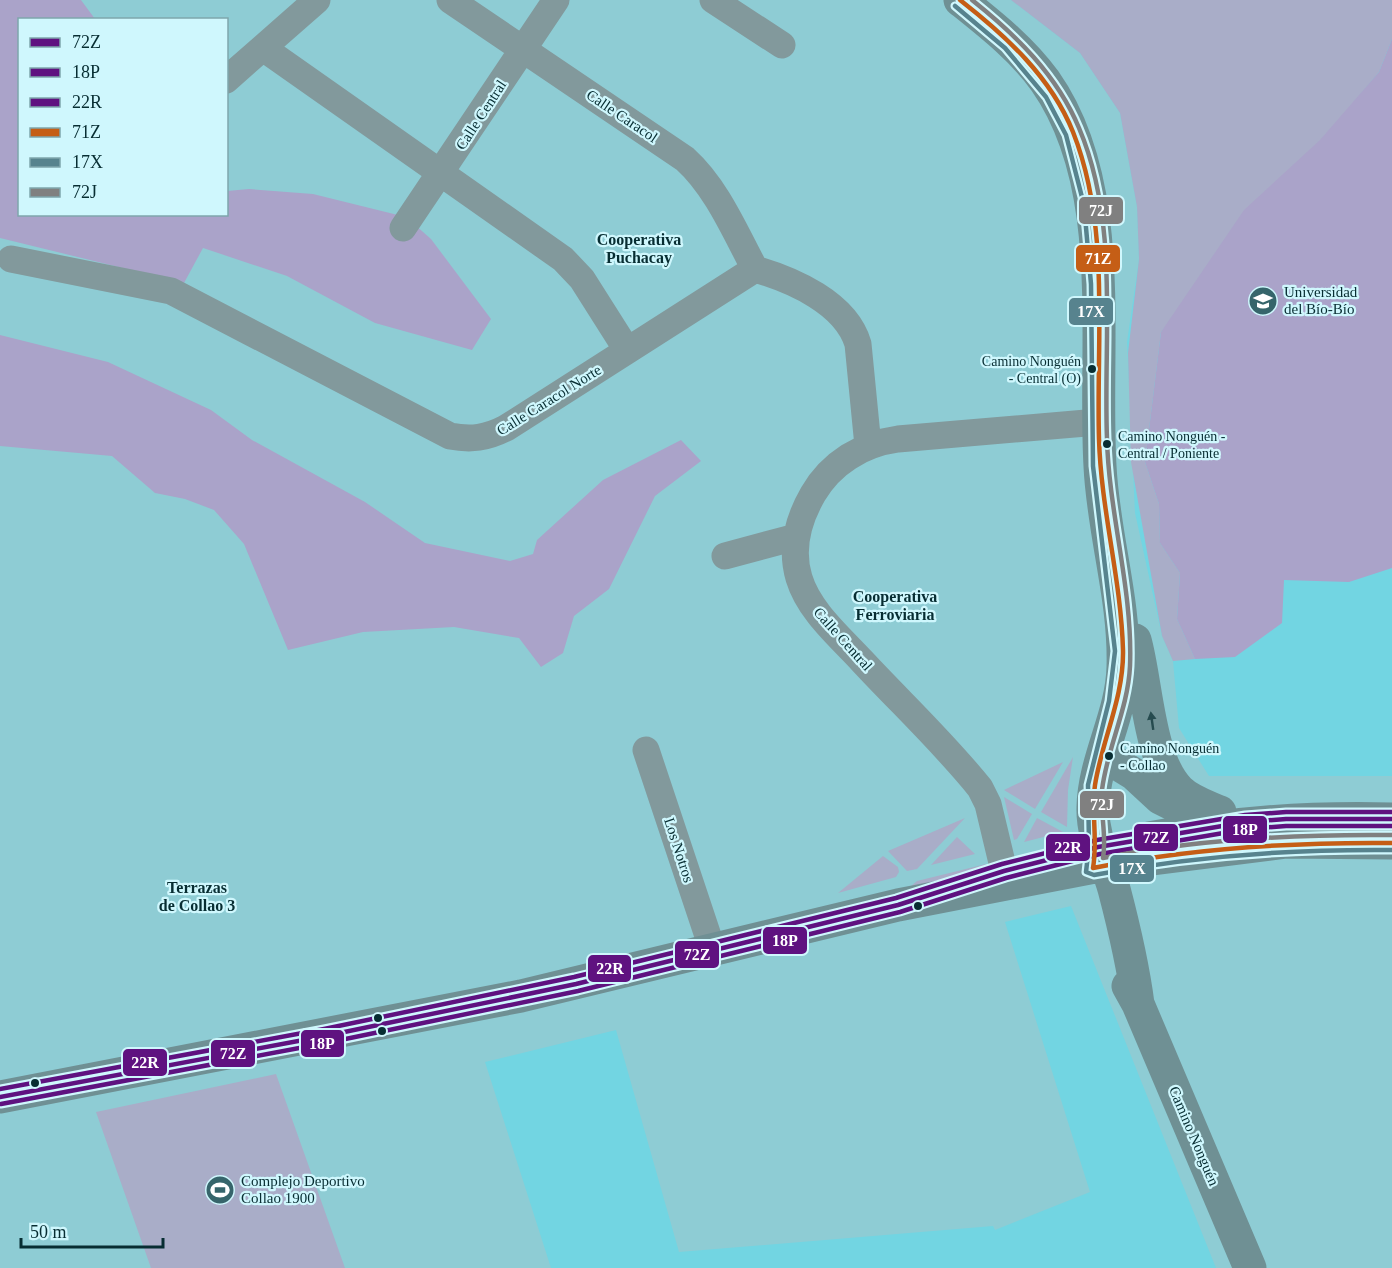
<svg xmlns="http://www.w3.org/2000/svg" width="1392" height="1268" font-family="'Times New Roman',serif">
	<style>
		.built { fill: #72d5e2 }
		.green { fill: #a9adc8 }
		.forest { fill: #aaa3c9 }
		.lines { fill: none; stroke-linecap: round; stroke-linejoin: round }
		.minor { stroke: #82999c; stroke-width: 27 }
		.major { stroke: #6f9094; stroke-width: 33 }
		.bus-1-casing { stroke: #cff7fd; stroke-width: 9 }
		.bus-2-casing { stroke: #cff7fd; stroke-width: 9 }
		.bus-3-casing { stroke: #cff7fd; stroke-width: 9 }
		.bus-4-casing { stroke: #cff7fd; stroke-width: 9 }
		.bus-5-casing { stroke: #cff7fd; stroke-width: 9 }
		.bus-6-casing { stroke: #cff7fd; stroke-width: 9 }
		.bus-1 { stroke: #5f1280; stroke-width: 4.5 }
		.bus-2 { stroke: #5f1280; stroke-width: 4.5 }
		.bus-3 { stroke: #5f1280; stroke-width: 4.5 }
		.bus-4 { stroke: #c55e16; stroke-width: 4.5 }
		.bus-5 { stroke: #57838e; stroke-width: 4.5 }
		.bus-6 { stroke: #808080; stroke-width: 4.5 }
		.oneway { fill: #264b4f }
		.bus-dot { fill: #072d32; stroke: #cff7fd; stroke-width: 2 }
		.labels { text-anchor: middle; stroke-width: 4.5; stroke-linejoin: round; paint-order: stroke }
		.bus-label { font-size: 14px; fill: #072d32; stroke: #cff7fd; text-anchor: start }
		.street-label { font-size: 15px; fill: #072d32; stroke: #cff7fd }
		.poi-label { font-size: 15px; fill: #072d32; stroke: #cff7fd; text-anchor: start }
		.neighbourhood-label { font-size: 16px; font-weight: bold; fill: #072d32; stroke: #cff7fd }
		.line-badge { stroke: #cff7fd; stroke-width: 2 }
		.badge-label { font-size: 16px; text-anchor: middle; font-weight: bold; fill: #fff }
	</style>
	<rect width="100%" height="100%" fill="#8eccd4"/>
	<path class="built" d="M1011,0H1392V776H1209L1179,728L1173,661L1162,636L1135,513L1127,342L1139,259L1137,207L1120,113L1080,53Z
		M1071,906L1216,1268H551L485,1062L616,1030L679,1252L993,1226L995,1230L1090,1192L1005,922Z"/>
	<path class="green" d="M1011,0H1392V39L1379,72L1161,332L1145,462L1159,504L1160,543L1180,573L1177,619L1195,659L1173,661L1162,636L1131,462L1128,353L1139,259L1137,207L1120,113L1080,53Z
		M1073,757L1068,790L1067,827L1041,812Z
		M1063,762L1035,809L1004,790Z
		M1004,797L1032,814L1017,839L1014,840Z
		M965,818L917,869L907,871L888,851Z
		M1037,818L1063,832L1024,842Z
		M957,837L975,854L931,865Z
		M883,856L898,867L899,872L896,877L838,893Z
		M986,864L983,872L910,887L917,881Z
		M276,1074L345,1268H151L96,1112Z"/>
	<path class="forest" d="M0,0H81L95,19L20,20V214H226L227,191L249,189L313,194L406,217L431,239L491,319L472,350L375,323L287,276L203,248L184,283L0,238Z
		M1392,39V568L1349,582L1284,580L1282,623L1235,657L1195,659L1177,619L1180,573L1160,543L1159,504L1145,462L1161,332L1244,210L1320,140L1379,72Z
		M0,335L108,362L211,410L252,440L365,502L425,543L510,561L533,554L537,540L603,480L681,440L701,461L655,496L609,589L574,616L563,653L541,667L519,638L454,627L363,632L288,650L244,544L214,510L185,499L155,493L112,456L0,446Z"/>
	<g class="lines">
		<path class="minor" d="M450,0L685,159C717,188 735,232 755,269
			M713,0L782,45
			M263,48L563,259L582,279L627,350
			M226,80L317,0
			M403,228L556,0
			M11,259L171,291L450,436C471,440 487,438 506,428L755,269C793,280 846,303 858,344L868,446
			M725,556L796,537
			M646,750L713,951
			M1004,871L988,804L980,788C944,743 901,703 862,661C839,636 809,611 799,578C790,548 798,520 813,494C831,463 862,444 898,439L1098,422"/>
		<path class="major" d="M960,0C990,24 1022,49 1045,81C1119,186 1093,343 1100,466C1103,533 1125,599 1123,667C1122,715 1094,759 1093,807C1092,837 1106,861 1114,889C1124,927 1133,965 1138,1004
			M1135,640C1147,683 1148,758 1179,790C1190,801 1206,806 1220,812
			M1103,755L1134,774L1160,798L1188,812
			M1149,838C1234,822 1306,817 1392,819
			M1128,986L1138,1004L1250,1268
			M0,1097L521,996L898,905L1105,865L1287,842L1392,843"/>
		<g class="bus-1-casing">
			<path id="bus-1" d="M0,1097L325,1036L576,984L898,905L1004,871L1098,847L1246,822L1286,819H1392"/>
		</g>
		<g class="bus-2-casing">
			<path id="bus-2" d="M1,1104L326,1043L578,991L900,912L1006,878L1100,854L1247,829L1286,826H1392"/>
		</g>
		<g class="bus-3-casing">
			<path id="bus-3" d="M0,1089L324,1029L574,977L896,898L1002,864L1097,840L1245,815L1286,812H1392"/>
		</g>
		<g class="bus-4-casing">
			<path id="bus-4" d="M960,0C1006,36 1051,77 1073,132C1111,228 1096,338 1099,439C1101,510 1121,579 1123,650C1124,697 1102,740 1095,785C1091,813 1098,840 1093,868C1192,848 1291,842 1392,843"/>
		</g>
		<g class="bus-5-casing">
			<path id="bus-5" d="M955,6L1005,48L1046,97L1066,135L1084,205L1091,284L1093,466L1115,651L1109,701L1088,785L1089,846L1086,872L1094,875C1193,856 1291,849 1392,850"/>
		</g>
		<g class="bus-6-casing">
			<path id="bus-6" d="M972,0C1016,35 1057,75 1079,128C1120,224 1103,338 1107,439C1109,515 1133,590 1130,666C1128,709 1107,748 1102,790C1100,813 1107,836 1103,858C1198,839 1295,834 1392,835"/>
		</g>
		<use href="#bus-1" class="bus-1"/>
		<use href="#bus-2" class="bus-2"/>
		<use href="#bus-3" class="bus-3"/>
		<use href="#bus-4" class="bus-4"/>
		<use href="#bus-5" class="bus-5"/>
		<use href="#bus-6" class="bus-6"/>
	</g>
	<defs><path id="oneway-solid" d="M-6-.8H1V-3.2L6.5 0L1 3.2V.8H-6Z" transform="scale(1.5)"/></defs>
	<use class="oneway" href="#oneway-solid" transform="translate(1152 721) rotate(-98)"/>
	<defs>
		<g id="university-disc" transform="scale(1.5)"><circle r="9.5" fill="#36656b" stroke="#cff7fd"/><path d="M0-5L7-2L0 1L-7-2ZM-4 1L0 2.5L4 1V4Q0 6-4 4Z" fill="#fff"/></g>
		<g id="stadium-disc" transform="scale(1.5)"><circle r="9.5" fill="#36656b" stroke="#cff7fd"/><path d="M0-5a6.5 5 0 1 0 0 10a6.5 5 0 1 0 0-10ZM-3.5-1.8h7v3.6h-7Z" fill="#fff"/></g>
	</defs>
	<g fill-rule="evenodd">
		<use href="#university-disc" x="1263" y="301"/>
		<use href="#stadium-disc" x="220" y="1190"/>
	</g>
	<g class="bus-dot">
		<circle cx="1092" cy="369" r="5"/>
		<circle cx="1107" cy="444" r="5"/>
		<circle cx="1109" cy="756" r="5"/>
		<circle cx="918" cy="906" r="5"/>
		<circle cx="378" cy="1018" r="5"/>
		<circle cx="382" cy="1031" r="5"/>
		<circle cx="35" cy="1083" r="5"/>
	</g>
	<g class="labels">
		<g class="bus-label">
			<text x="1081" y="366" text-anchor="end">Camino Nonguén<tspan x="1081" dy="17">- Central (O)</tspan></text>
			<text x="1118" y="441">Camino Nonguén -<tspan x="1118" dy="17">Central / Poniente</tspan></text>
			<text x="1120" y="753">Camino Nonguén<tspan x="1120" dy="17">- Collao</tspan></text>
		</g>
		<g class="street-label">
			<text transform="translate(481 115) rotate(-57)" y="5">Calle Central</text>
			<text transform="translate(622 116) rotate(34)" y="5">Calle Caracol</text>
			<text transform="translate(549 400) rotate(-32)" y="5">Calle Caracol Norte</text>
			<text transform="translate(843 639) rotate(48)" y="5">Calle Central</text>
			<text transform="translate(679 850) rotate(72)" y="5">Los Notros</text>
			<text transform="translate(1194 1136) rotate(67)" y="5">Camino Nonguén</text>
		</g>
		<g class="poi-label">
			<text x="1284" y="297">Universidad<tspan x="1284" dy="17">del Bío-Bío</tspan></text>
			<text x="241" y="1186">Complejo Deportivo<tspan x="241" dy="17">Collao 1900</tspan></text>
		</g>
		<g class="neighbourhood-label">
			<text x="639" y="245">Cooperativa<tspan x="639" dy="18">Puchacay</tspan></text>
			<text x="895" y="602">Cooperativa<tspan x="895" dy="18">Ferroviaria</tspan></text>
			<text x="197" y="893">Terrazas<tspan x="197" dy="18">de Collao 3</tspan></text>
		</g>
	</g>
	<g class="line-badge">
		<rect x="1078" y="196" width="46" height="29" rx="6" fill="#808080"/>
		<rect x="1075" y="244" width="46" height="29" rx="6" fill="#c55e16"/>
		<rect x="1068" y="297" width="46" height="29" rx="6" fill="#57838e"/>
		<rect x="1079" y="790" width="46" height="29" rx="6" fill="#808080"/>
		<rect x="1222" y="815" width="46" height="29" rx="6" fill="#5f1280"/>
		<rect x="1133" y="823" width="46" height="29" rx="6" fill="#5f1280"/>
		<rect x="1045" y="833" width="46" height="29" rx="6" fill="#5f1280"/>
		<rect x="1109" y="854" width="46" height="29" rx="6" fill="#57838e"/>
		<rect x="762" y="926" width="46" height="29" rx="6" fill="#5f1280"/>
		<rect x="674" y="940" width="46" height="29" rx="6" fill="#5f1280"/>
		<rect x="587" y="954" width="45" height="29" rx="6" fill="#5f1280"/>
		<rect x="300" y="1029" width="45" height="29" rx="6" fill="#5f1280"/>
		<rect x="210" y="1039" width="46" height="29" rx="6" fill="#5f1280"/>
		<rect x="122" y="1048" width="46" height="29" rx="6" fill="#5f1280"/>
	</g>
	<g class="badge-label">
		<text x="1101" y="216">72J</text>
		<text x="1098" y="264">71Z</text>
		<text x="1091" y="317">17X</text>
		<text x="1102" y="810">72J</text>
		<text x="1245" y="835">18P</text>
		<text x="1156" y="843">72Z</text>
		<text x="1068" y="853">22R</text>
		<text x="1132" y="874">17X</text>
		<text x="785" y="946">18P</text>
		<text x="697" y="960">72Z</text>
		<text x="610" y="974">22R</text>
		<text x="322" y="1049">18P</text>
		<text x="233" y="1059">72Z</text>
		<text x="145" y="1068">22R</text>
	</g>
	<rect x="18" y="18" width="210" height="198" fill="#cff7fd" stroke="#7fa6ac" stroke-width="1.5"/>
	<rect x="30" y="38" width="30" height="9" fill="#5f1280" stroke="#7fa6ac" stroke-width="1.5"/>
	<text x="72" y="48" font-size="18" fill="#072d32">72Z</text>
	<rect x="30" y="68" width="30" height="9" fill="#5f1280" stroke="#7fa6ac" stroke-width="1.5"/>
	<text x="72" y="78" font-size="18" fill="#072d32">18P</text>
	<rect x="30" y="98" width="30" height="9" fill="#5f1280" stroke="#7fa6ac" stroke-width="1.5"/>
	<text x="72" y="108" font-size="18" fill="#072d32">22R</text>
	<rect x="30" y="128" width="30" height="9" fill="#c55e16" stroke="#7fa6ac" stroke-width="1.5"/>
	<text x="72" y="138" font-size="18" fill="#072d32">71Z</text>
	<rect x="30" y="158" width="30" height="9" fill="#57838e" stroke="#7fa6ac" stroke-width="1.5"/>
	<text x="72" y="168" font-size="18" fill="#072d32">17X</text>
	<rect x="30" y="188" width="30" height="9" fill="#808080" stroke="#7fa6ac" stroke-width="1.5"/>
	<text x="72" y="198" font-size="18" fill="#072d32">72J</text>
	<path d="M21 1238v9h142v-9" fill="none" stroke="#072d32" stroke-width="3"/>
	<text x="30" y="1238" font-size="18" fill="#072d32" stroke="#cff7fd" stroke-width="4.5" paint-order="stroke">50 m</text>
</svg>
